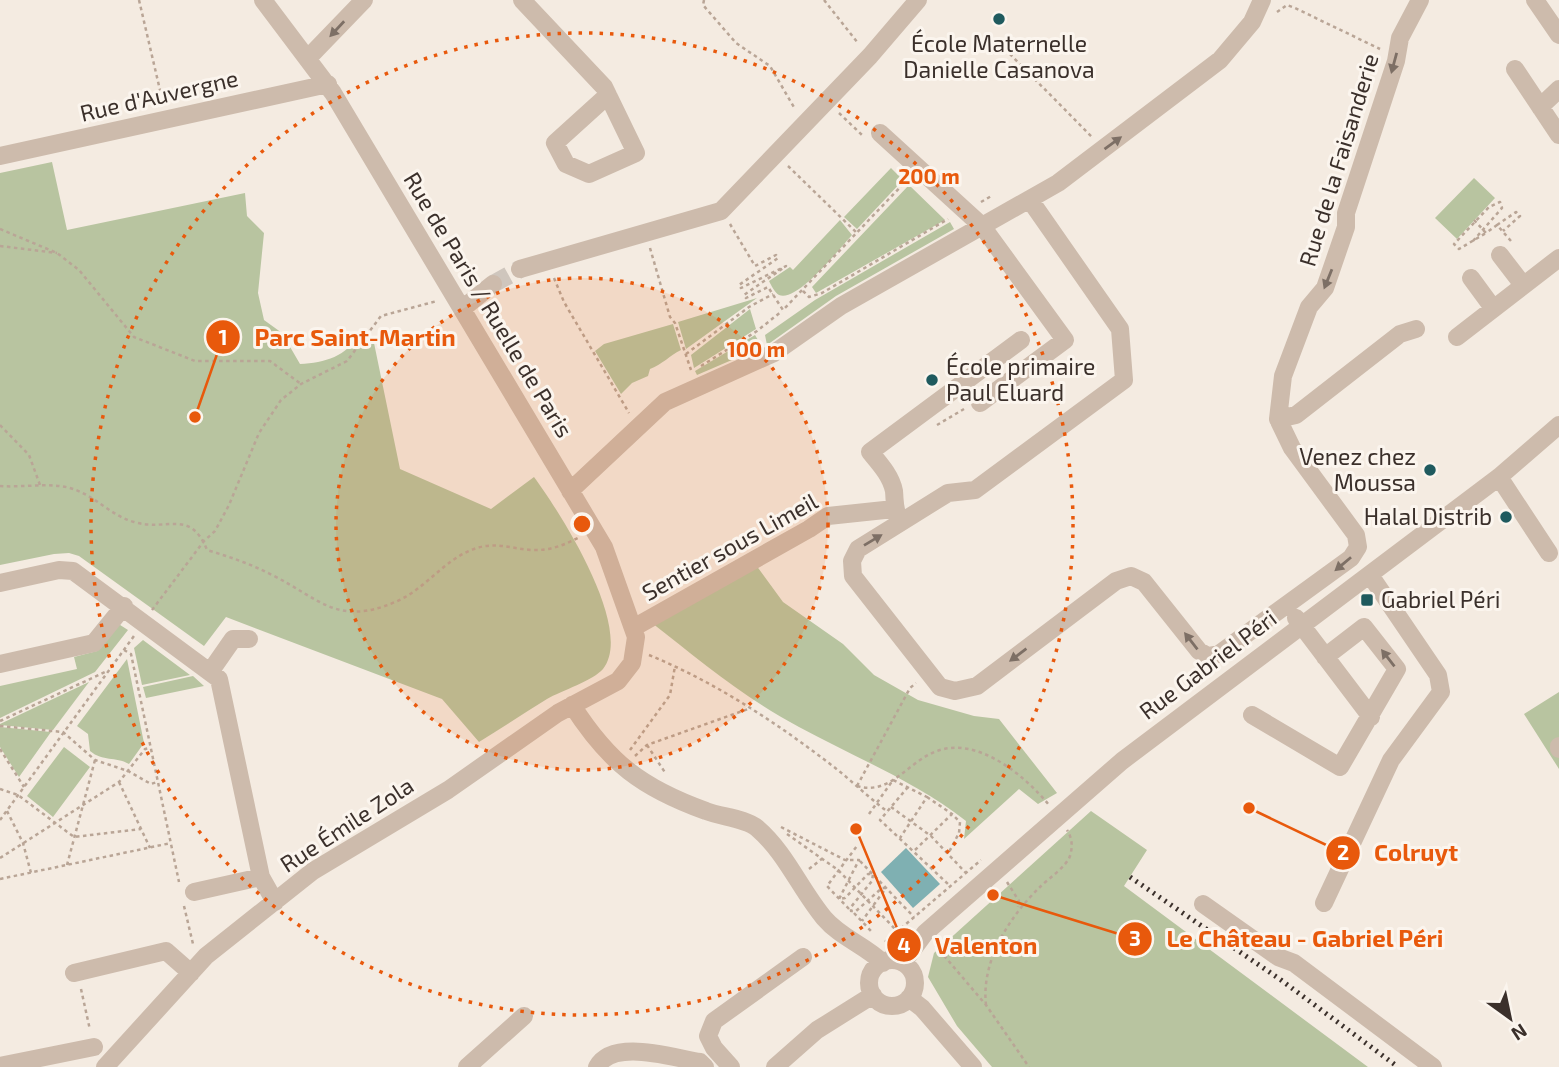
<svg xmlns="http://www.w3.org/2000/svg" width="1559" height="1067" font-family="'Exo 2',sans-serif">
	<style>
		.green { fill: #b8c4a0 }
		.water { fill: #7fb0b2 }
		.lines { fill: none; stroke-linecap: round; stroke-linejoin: round }
		.minor-tunnel { stroke: #cfc6bd; stroke-width: 18; stroke-dasharray: 18 9; stroke-linecap: butt }
		.path { stroke: #b9a596; stroke-width: 2.5; stroke-dasharray: 3.5 3.5; stroke-linecap: butt }
		.minor { stroke: #cdbbac; stroke-width: 18 }
		.rail { stroke: #3b302b; stroke-width: 5; stroke-dasharray: 2 5; stroke-linecap: butt }
		.oneway { fill: #7d6f65 }
		.ring { fill: none; stroke: #e8590c; stroke-width: 3.5; stroke-dasharray: 3.5 7 }
		.poi-dot { fill: #1f5a5e; stroke: #fbf5ee; stroke-width: 2.5 }
		.labels { text-anchor: middle; stroke-width: 6; stroke-linejoin: round; paint-order: stroke }
		.poi-label { font-size: 23px; fill: #3b302b; stroke: #fbf5ee; text-anchor: start }
		.street-label { font-size: 23px; fill: #3b302b; stroke: #fbf5ee }
		.centre { fill: #e8590c; stroke: #fbf5ee; stroke-width: 3.5 }
		.ring-label { font-size: 21px; text-anchor: middle; font-weight: bold; fill: #e8590c; stroke: #fbf5ee; stroke-width: 6; stroke-linejoin: round; paint-order: stroke }
		.leader { fill: none; stroke: #e8590c; stroke-width: 2.5 }
		.callout-dot { fill: #e8590c; stroke: #fbf5ee; stroke-width: 2.5 }
		.mark-label { font-size: 21px; text-anchor: middle; font-weight: bold; fill: #fff }
		.callout-label { font-size: 24px; text-anchor: middle; font-weight: bold; fill: #e8590c; stroke: #fbf5ee; stroke-width: 6; stroke-linejoin: round; paint-order: stroke }
	</style>
	<rect width="100%" height="100%" fill="#f4ebe1"/>
	<path class="green" d="M52,162L67,230L245,193L247,216L264,233L258,293L264,320L282,333L300,364C325,363 347,356 359,334L374,343L400,469L491,509L534,477C560,512 635,629 603,669C594,680 561,691 547,699C524,713 502,728 479,742L442,699L226,617L204,646L79,556L69,553L54,554L0,565V173Z
		M891,168L903,180L857,229L844,217Z
		M1474,178L1495,198L1457,239L1435,218Z
		M909,185L945,220L816,293L812,287Z
		M840,220L852,235C840,248 797,303 779,295C775,293 771,285 769,281L790,267L793,270Z
		M950,222L954,229L836,296L767,345L765,335L815,300Z
		M757,298L686,349L678,322Z
		M750,309L756,329L694,368L691,355Z
		M673,324L681,350C669,356 663,364 650,369L648,376L632,383L621,394L595,351L604,344Z
		M755,335L762,347L697,375L695,371Z
		M756,565L783,602L843,644L874,675L918,700L974,716L999,719L1057,793L1038,804L1019,789L964,839L966,821C915,781 856,758 799,727C746,699 699,660 652,623Z
		M117,623L128,630L95,672L0,718V686L77,669L74,657L97,651Z
		M143,640L190,675L142,685L134,648Z
		M127,659L144,743L129,764C115,756 103,762 90,751L88,734L77,726Z
		M193,676L204,686L146,698L143,687Z
		M89,682L53,730L0,725V724Z
		M1559,692V769L1524,714Z
		M0,727L51,732L19,777L0,747Z
		M64,747L90,767L53,817L27,796Z
		M1091,811L1147,850L1124,886L1368,1067H992L957,1026L928,977L934,953Z"/>
	<path class="water" d="M906,848L940,884L913,908L881,872Z"/>
	<g class="lines">
		<path class="minor-tunnel" d="M493,284L520,269"/>
		<path class="path" d="M139,0L163,103
			M704,0L703,5L736,43L770,66L795,109
			M824,0L858,43
			M1277,12L1287,5L1295,8L1380,49
			M995,39L1092,137
			M839,113L862,135H865
			M788,166L858,234
			M981,202L993,195
			M1474,220L1486,233L1497,225L1511,241
			M730,224L755,266L776,255L778,258L739,285L741,288L786,266L744,295L746,298L768,287L783,310L908,179
			M1497,225L1516,212L1520,216L1503,231
			M0,229L57,253L79,270L134,337L195,361H270L301,384
			M1473,241L1502,208L1500,202L1489,207L1454,244L1459,249L1486,233
			M0,246L57,253
			M650,248L670,317L675,323L691,370
			M554,278L564,302L629,413
			M803,291L809,297L822,293L948,219
			M686,354L749,307L773,294
			M701,366L757,331L782,311
			M0,425L29,455L40,485
			M937,425L964,409
			M0,486C24,488 54,481 76,490C97,498 112,516 134,522C167,532 190,508 207,550C230,557 251,564 272,575C319,598 337,627 395,602C425,590 443,560 474,549C495,541 512,549 532,550C549,551 564,545 578,538
			M152,610L204,541L215,531L229,505L259,433L281,400L301,384L347,361L381,316L437,301
			M124,650L131,654L179,882
			M649,655C715,682 777,723 834,767C852,781 869,798 888,812
			M0,721L105,672
			M0,726L63,732L95,760L128,771L151,784L157,782
			M647,745L666,774
			M0,749L24,787
			M630,750L670,695L675,666
			M635,756L647,745L751,708
			M119,782L150,848
			M857,786C891,796 908,761 937,751C978,736 1025,776 1049,805
			M857,786L910,688L916,683
			M908,787L880,820L949,885
			M0,789L18,795L74,837L141,829
			M927,797L952,814
			M891,807L931,836L965,872
			M7,811L23,843L31,873
			M869,814L893,780L927,797L900,838
			M0,820L134,636
			M781,827L845,860H859L839,899L845,898L868,874H873L872,881L851,907V911H856L882,888H886L862,921
			M787,834L838,870L897,931
			M915,850L952,814L960,822L959,833L948,854
			M0,858L119,782L145,749L150,748
			M860,861L914,917
			M67,865L95,760
			M809,869L823,858
			M0,879L171,843
			M1007,882L1019,901L1018,907
			M184,906L193,944
			M849,909L827,886L857,846
			M854,913L871,931
			M885,942L981,860
			M935,945L986,1005L1029,1067
			M81,989L90,1030
			M986,1005C981,961 1009,917 1040,887C1049,878 1066,867 1070,856C1073,846 1072,838 1067,830"/>
		<path class="minor" d="M522,0L604,87L636,153L589,174L566,164L555,143L608,95
			M1535,0L1559,35
			M309,57L364,0
			M1515,69L1559,135
			M1540,107L1559,89
			M880,133L982,226L1065,340L980,403
			M0,156L328,84
			M1030,200L1120,329L1124,380L975,490L948,493L858,549L852,561L853,576L940,687L955,691L977,686L1116,581L1131,576L1144,582L1199,651L1208,656L1219,654L1351,558L1358,547L1356,535L1292,448L1278,419L1283,376L1309,307L1325,288L1346,227V213L1396,61L1400,38L1420,0
			M1500,255L1523,285
			M520,269L721,211L870,56L918,0
			M1471,278L1493,308
			M462,309L493,284
			M1457,337L1559,258
			M1278,419L1296,415L1400,334L1416,329
			M1499,477L1549,553
			M570,491L665,402L774,353L841,306L1058,183L1220,60L1252,22L1262,0
			M899,519C894,509 895,502 894,491C891,476 880,464 870,452L1021,340
			M0,583L59,570L73,571L219,679L261,877L275,902
			M1296,618L1371,717
			M633,628L809,529L828,516L894,509
			M0,664L94,643L124,606
			M210,672L233,639H249
			M572,705C609,763 642,788 706,811C721,817 745,818 757,828C786,853 800,889 824,918C841,938 865,945 883,963
			M1252,715L1340,767L1397,669L1364,627L1325,657
			M1559,746V749
			M194,892L261,877
			M1324,903L1391,760L1441,692L1438,675L1370,575
			M1203,904L1278,957L1294,963L1433,1067
			M869 983a23 23 0 1 1 46 0a23 23 0 1 1-46 0Z
			M903,963L925,933L1122,761L1499,477L1559,425
			M74,973L166,951L191,973
			M909,998L922,1008L973,1067
			M0,1066L94,1047
			M105,1067L206,956L313,871L448,790L558,713L618,681L632,663L636,637L604,547L333,93L263,0
			M467,1067L524,1016
			M597,1067C613,1038 673,1058 700,1062L705,1067
			M731,1067L714,1048L708,1036L714,1021L803,957
			M775,1067L817,1030L873,995"/>
		<path class="rail" d="M1130,877L1281,980L1398,1067"/>
	</g>
	<defs><path id="oneway-solid" d="M-6-.8H1V-3.2L6.5 0L1 3.2V.8H-6Z" transform="scale(1.75)"/></defs>
	<g class="oneway">
		<use href="#oneway-solid" transform="translate(337 29) rotate(133)"/>
		<use href="#oneway-solid" transform="translate(1394 63) rotate(105)"/>
		<use href="#oneway-solid" transform="translate(1113 143) rotate(-36)"/>
		<use href="#oneway-solid" transform="translate(1328 279) rotate(112)"/>
		<use href="#oneway-solid" transform="translate(873 540) rotate(-31)"/>
		<use href="#oneway-solid" transform="translate(1343 564) rotate(140)"/>
		<use href="#oneway-solid" transform="translate(1191 641) rotate(-128)"/>
		<use href="#oneway-solid" transform="translate(1018 655) rotate(143)"/>
		<use href="#oneway-solid" transform="translate(1388 658) rotate(-128)"/>
	</g>
	<circle cx="582" cy="524" r="246" fill="#e8590c" fill-opacity=".12"/>
	<g class="ring">
		<circle cx="582" cy="524" r="246"/>
		<circle cx="582" cy="524" r="491"/>
	</g>
	<g class="poi-dot">
		<circle cx="999" cy="19" r="7"/>
		<circle cx="932" cy="380" r="7"/>
		<circle cx="1430" cy="470" r="7"/>
		<circle cx="1506" cy="517" r="7"/>
		<rect x="1360" y="593" width="14" height="14" rx="3.5"/>
	</g>
	<g class="labels">
		<g class="poi-label">
			<text x="999" y="52" text-anchor="middle">École Maternelle<tspan x="999" dy="26">Danielle Casanova</tspan></text>
			<text x="946" y="375">École primaire<tspan x="946" dy="26">Paul Eluard</tspan></text>
			<text x="1416" y="465" text-anchor="end">Venez chez<tspan x="1416" dy="26">Moussa</tspan></text>
			<text x="1492" y="525" text-anchor="end">Halal Distrib</text>
			<text x="1381" y="608">Gabriel Péri</text>
		</g>
		<g class="street-label">
			<text transform="translate(159 96) rotate(-13)" y="8">Rue d'Auvergne</text>
			<text transform="translate(1339 160) rotate(-73)" y="8">Rue de la Faisanderie</text>
			<text transform="translate(488 305) rotate(59)" y="8">Rue de Paris / Ruelle de Paris</text>
			<text transform="translate(730 547) rotate(-29)" y="8">Sentier sous Limeil</text>
			<text transform="translate(1208 665) rotate(-37)" y="8">Rue Gabriel Péri</text>
			<text transform="translate(347 825) rotate(-33)" y="8">Rue Émile Zola</text>
		</g>
	</g>
	<circle cx="582" cy="524" r="10" class="centre"/>
	<g class="ring-label">
		<text x="929" y="184">200 m</text>
		<text x="756" y="357">100 m</text>
	</g>
	<path class="leader" d="M195 417L223 337M1249 808L1343 853M993 895L1135 939M856 829L904 945"/>
	<g class="callout-dot">
		<circle cx="195" cy="417" r="7"/>
		<circle cx="1249" cy="808" r="7"/>
		<circle cx="993" cy="895" r="7"/>
		<circle cx="856" cy="829" r="7"/>
		<circle cx="223" cy="337" r="18"/>
		<circle cx="1343" cy="853" r="18"/>
		<circle cx="1135" cy="939" r="18"/>
		<circle cx="904" cy="945" r="18"/>
	</g>
	<g class="mark-label">
		<text x="223" y="345">1</text>
		<text x="1343" y="860">2</text>
		<text x="1135" y="946">3</text>
		<text x="904" y="953">4</text>
	</g>
	<g class="callout-label">
		<text x="355" y="346">Parc Saint-Martin</text>
		<text x="1416" y="861">Colruyt</text>
		<text x="1305" y="947">Le Château - Gabriel Péri</text>
		<text x="986" y="954">Valenton</text>
	</g>
	<g transform="translate(1510 1018) rotate(147)" stroke="#fbf5ee" stroke-width="5" paint-order="stroke">
	<path d="M0-5L12 26L0 18L-12 26Z" fill="#3b302b"/>
	<text y="-10" font-size="19" font-weight="bold" text-anchor="middle" fill="#3b302b">N</text>
	</g>
</svg>
